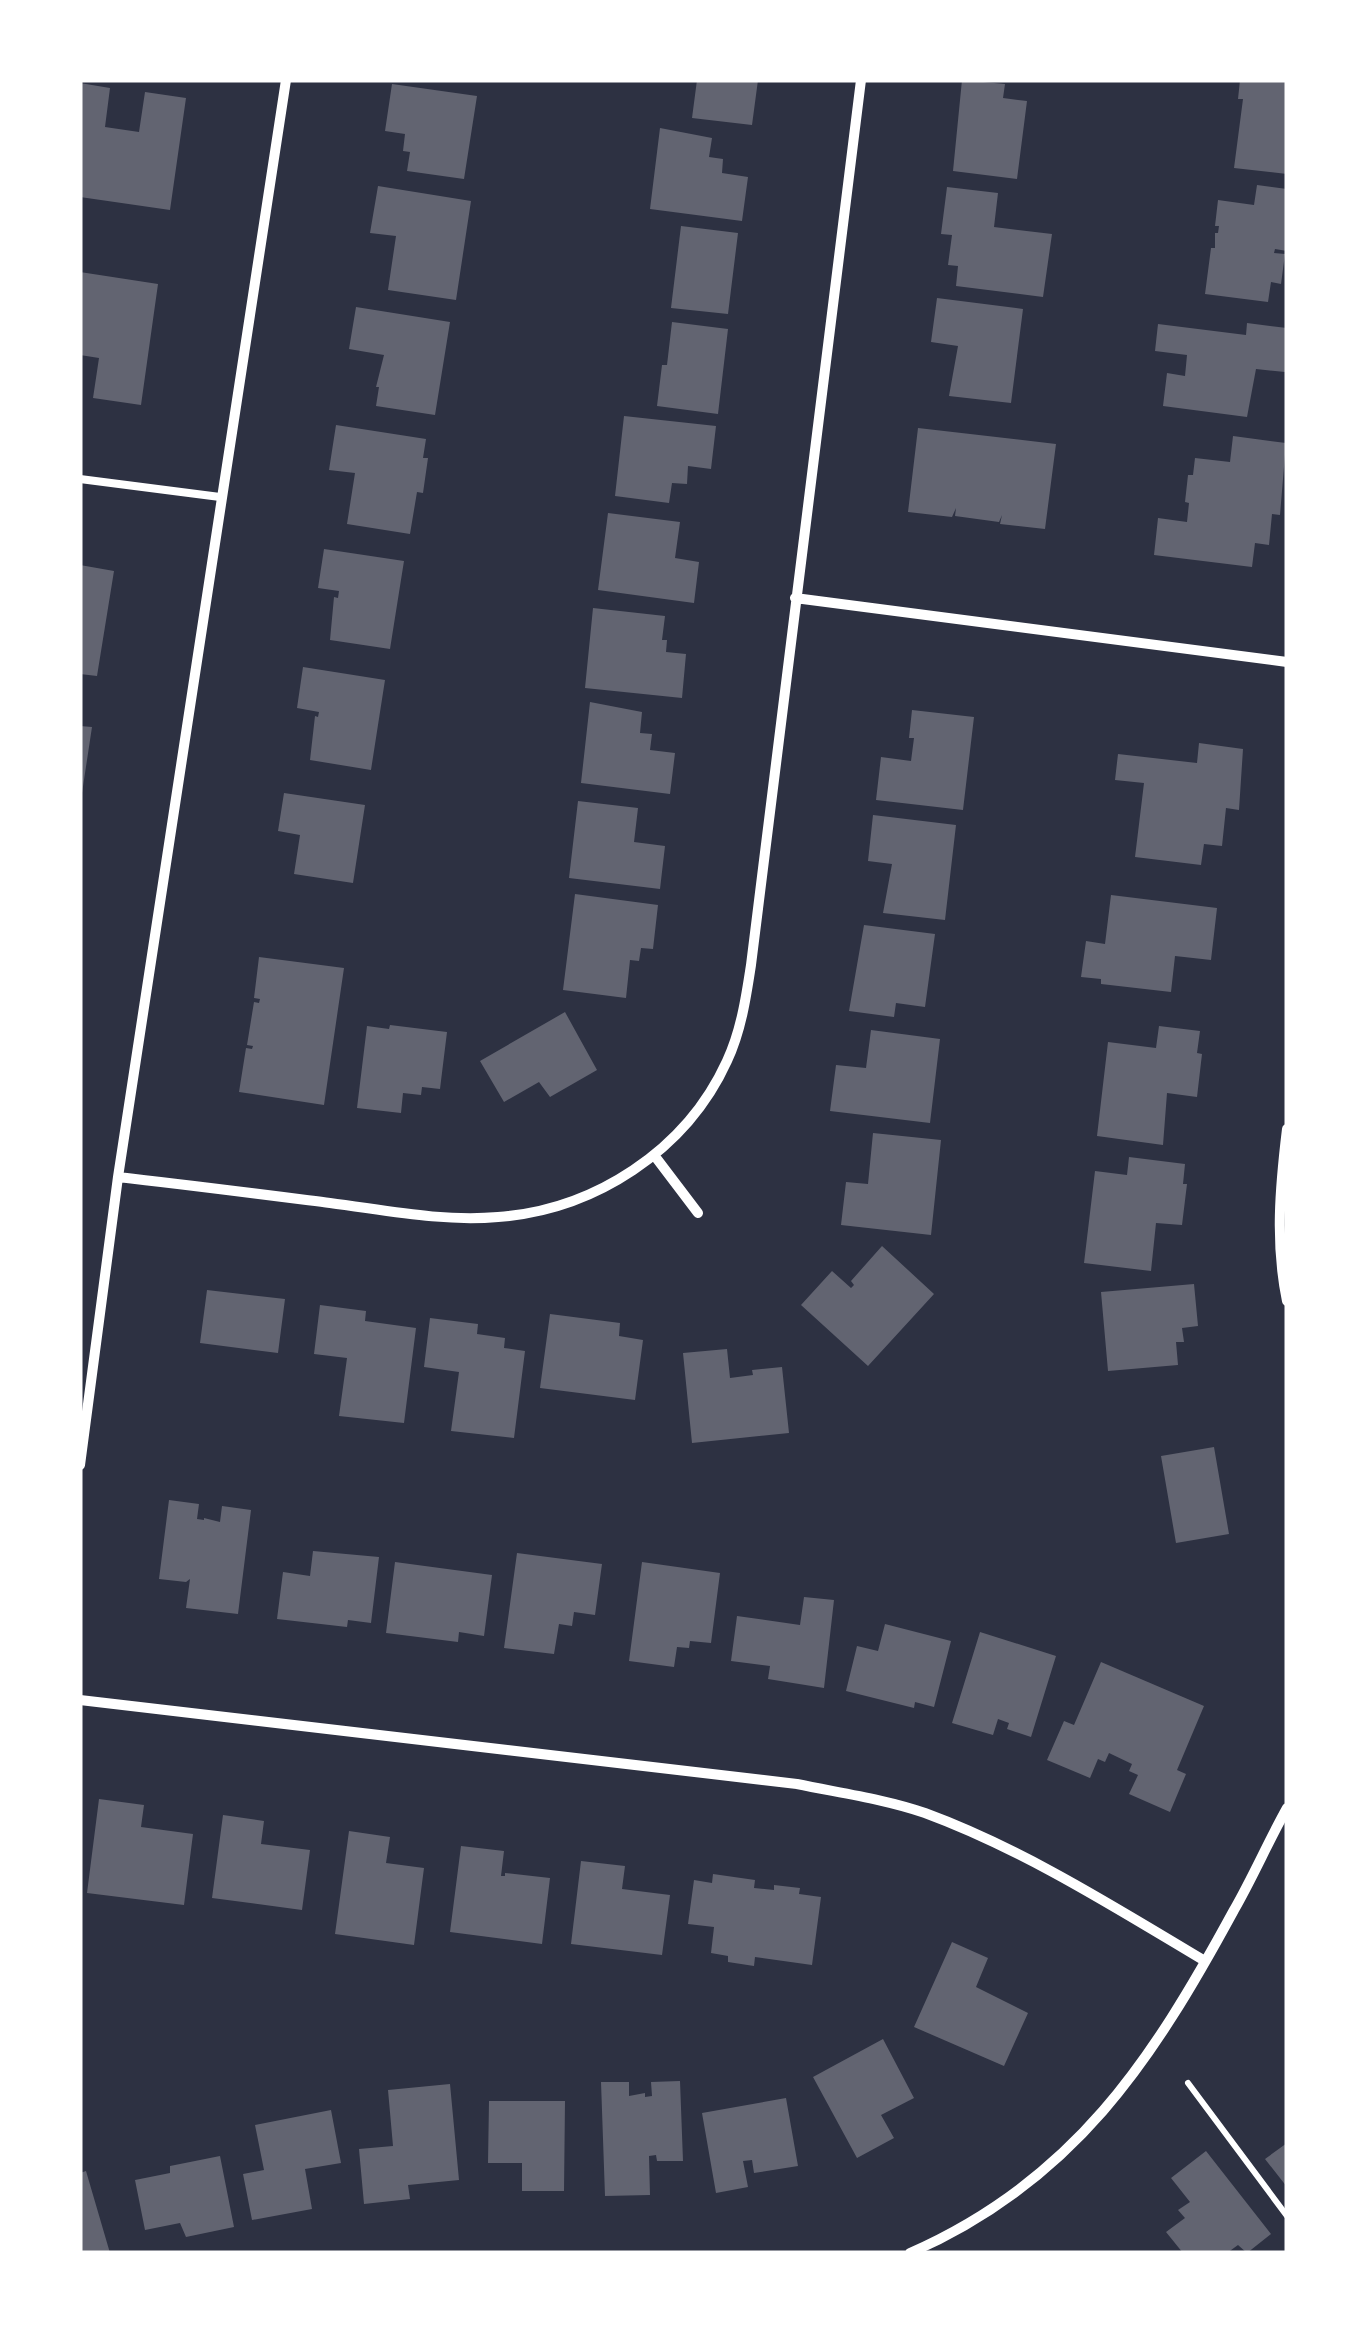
<svg xmlns="http://www.w3.org/2000/svg" width="1367" height="2333" font-family="Lato,sans-serif">
	<style>
		.building { fill: #626471 }
		.lines { fill: none; stroke-linecap: round; stroke-linejoin: round }
		.path { stroke: #fff; stroke-width: 6 }
		.service { stroke: #fff; stroke-width: 8 }
		.minor { stroke: #fff; stroke-width: 10 }
	</style>
	<rect width="100%" height="100%" fill="#2d3142"/>
	<path class="building" d="M697,80H758L752,125L692,118Z
		M962,80L1005,84L1003,98L1027,101L1017,179L953,171Z
		M1240,80H1287V174L1234,168L1243,99H1238Z
		M80,83L110,88L105,127L139,132L145,92L186,98L170,210L80,197Z
		M392,84L477,96L464,179L407,171L410,152L403,151L405,134L385,131Z
		M660,128L712,138L709,157L723,159L722,173L748,177L742,221L650,209Z
		M1257,185L1287,189V251L1275,249L1274,253L1285,254L1281,284L1271,282L1268,302L1205,294L1211,248H1215V233H1218L1219,226H1215L1218,200L1254,205Z
		M378,186L471,201L456,300L388,290L396,236L370,233Z
		M947,187L998,193L994,227L1052,234L1043,297L956,286L958,266L948,265L952,235L941,234Z
		M681,226L738,233L728,314L671,308Z
		M80,272L158,284L141,405L93,398L99,358L80,355Z
		M937,298L1023,309L1011,403L949,396L958,346L931,342Z
		M356,307L450,322L435,415L376,406L379,387H376L384,355L349,349Z
		M672,322L728,329L718,414L657,406L662,365H667Z
		M1247,323L1287,328V357L1285,372L1256,369L1247,417L1163,406L1167,373L1185,376L1187,355L1155,351L1158,324L1246,335Z
		M624,416L716,426L711,469L688,466L687,484L672,483L669,503L615,496Z
		M336,425L426,439L423,458H428L423,493L417,492L410,534L347,524L355,473L329,470Z
		M918,428L1056,444L1045,529L1000,524L1002,515L999,522L955,516L956,508L952,517L908,512Z
		M1233,436L1286,443L1280,515L1272,514L1269,545L1255,543L1252,567L1154,555L1158,518L1187,522L1189,503L1185,502L1188,475H1193L1195,458L1230,462Z
		M608,513L680,522L675,558L699,562L694,603L598,590Z
		M324,549L404,561L390,649L330,640L334,597L338,598L339,591L318,588Z
		M80,565L114,571L97,676L80,674Z
		M593,608L665,616L662,640H667L666,652L686,654L682,698L585,688Z
		M303,667L385,680L371,770L310,760L315,716L318,717L319,712L297,708Z
		M590,702L642,712L640,733L652,734L650,750L675,753L670,794L581,783Z
		M912,710L974,717L963,810L876,800L881,757L911,761L914,738H909Z
		M80,726L92,727L82,793H80Z
		M1199,743L1243,749L1239,810L1226,808L1222,846L1204,844L1201,865L1135,857L1144,783L1115,780L1118,754L1197,763Z
		M284,793L365,805L353,883L294,874L300,835L278,831Z
		M578,801L638,808L634,842L665,846L660,889L569,878Z
		M873,815L956,825L945,920L883,913L892,864L868,861Z
		M575,894L658,905L653,949L641,948L639,961L630,960L626,998L563,990Z
		M1111,895L1217,908L1211,960L1175,956L1171,992L1101,984V979L1081,977L1086,941L1105,944Z
		M864,925L935,934L925,1007L896,1003L894,1017L849,1011Z
		M259,957L344,968L324,1105L239,1092L246,1048L252,1049L253,1046L247,1045L254,1002L259,1003L260,999L254,998Z
		M565,1012L597,1070L550,1097L539,1082L504,1102L480,1061Z
		M390,1025L447,1032L440,1089L422,1087L421,1095L403,1093L401,1113L357,1108L367,1026L389,1029Z
		M1159,1026L1200,1031L1197,1053L1202,1054L1197,1097L1167,1093L1163,1145L1097,1136L1108,1042L1156,1048Z
		M871,1030L940,1039L930,1123L830,1111L836,1065L866,1068Z
		M873,1133L941,1140L931,1235L841,1225L846,1182L868,1184Z
		M1129,1157L1185,1164L1183,1184H1187L1182,1225L1156,1223L1151,1271L1084,1263L1095,1171L1127,1175Z
		M882,1246L934,1294L868,1366L801,1305L832,1271L851,1288L854,1285L851,1281Z
		M1194,1284L1198,1326L1182,1328L1184,1342H1176L1178,1365L1108,1371L1101,1292Z
		M207,1290L285,1299L278,1353L200,1343Z
		M320,1305L366,1311L365,1321L416,1328L404,1423L339,1416L347,1358L314,1354Z
		M550,1314L620,1323L619,1336L643,1340L635,1400L540,1388Z
		M430,1318L478,1324L477,1334L505,1338L504,1348L525,1351L514,1438L451,1431L459,1372L424,1367Z
		M727,1349L730,1378L753,1375L752,1370L782,1367L789,1433L692,1443L683,1353Z
		M1214,1447L1229,1534L1176,1543L1161,1456Z
		M169,1500L199,1504L197,1519L204,1520V1518L220,1522L222,1506L251,1510L238,1614L186,1608L190,1579L186,1582L159,1579Z
		M313,1551L379,1557L371,1623L348,1620L347,1627L277,1619L283,1572L310,1576Z
		M517,1553L602,1564L595,1615L574,1612L572,1626L559,1624L554,1654L504,1648Z
		M395,1562L492,1575L484,1636L459,1632L458,1642L386,1633Z
		M642,1562L720,1573L711,1643L690,1641L689,1648L677,1647L674,1667L629,1661Z
		M804,1597L834,1600L824,1688L768,1679L770,1666L731,1661L737,1616L800,1625Z
		M885,1624L951,1641L934,1707L915,1702L914,1708L846,1691L857,1646L878,1651Z
		M980,1632L1056,1656L1031,1737L1007,1729L1009,1723L998,1719L993,1735L952,1723Z
		M1101,1662L1204,1706L1177,1770L1186,1774L1170,1812L1129,1794L1138,1775L1129,1771L1132,1764L1109,1753L1105,1762L1098,1759L1090,1778L1047,1760L1064,1721L1074,1725Z
		M99,1799L144,1805L141,1827L193,1834L184,1905L87,1893Z
		M223,1815L264,1821L261,1844L310,1850L302,1910L212,1898Z
		M349,1831L390,1837L386,1863L424,1868L414,1945L335,1934Z
		M461,1846L504,1851L501,1876H505V1873L550,1878L542,1944L450,1932Z
		M581,1861L625,1866L622,1889L670,1895L662,1955L571,1944Z
		M713,1874L755,1880L754,1888L774,1890V1885L800,1888L799,1894L821,1897L812,1965L755,1957L754,1966L728,1962V1956L711,1953L714,1927L688,1924L694,1880L712,1883Z
		M952,1942L988,1958L976,1987L1028,2013L1004,2066L914,2027Z
		M883,2039L914,2098L881,2115L894,2138L857,2158L813,2077Z
		M680,2081L683,2161H657L656,2155L649,2156L650,2195L605,2196L601,2082H629V2096L645,2093V2097L652,2096L651,2082Z
		M450,2084L459,2180L408,2185L410,2199L364,2204L359,2149L393,2146L388,2090Z
		M786,2098L798,2166L754,2173L752,2160L743,2161L748,2187L716,2193L702,2113Z
		M489,2101H565L564,2191H522V2163H488Z
		M331,2110L341,2163L305,2169L312,2209L252,2220L243,2174L264,2170L255,2125Z
		M1287,2143V2187L1265,2159Z
		M1206,2151L1271,2234L1247,2253L1238,2245L1227,2253H1183L1166,2232L1185,2218L1178,2210L1190,2202L1171,2178Z
		M220,2156L234,2227L186,2237L180,2223L145,2230L135,2180L170,2173V2166Z
		M86,2171L110,2253H80V2173Z"/>
	<g class="lines">
		<path class="path" d="M1188,2083L1287,2216"/>
		<path class="service" d="M80,479L220,497"/>
		<path class="minor" d="M795,598L1287,662
			M1287,1129C1280,1187 1275,1243 1287,1301
			M654,1155L698,1213
			M118,1177C189,1185 259,1194 330,1203C385,1210 442,1222 498,1217C594,1210 686,1151 727,1061C741,1031 746,998 751,965L861,80
			M80,1465L118,1177L286,80
			M80,1700L797,1784C840,1793 884,1799 925,1813C1023,1849 1116,1908 1205,1961
			M910,2253C1074,2181 1152,2061 1234,1910C1253,1877 1268,1842 1287,1808"/>
	</g>
	<rect width="1367" height="2333" fill="none" stroke="#ffffff" stroke-width="165"/>
</svg>
